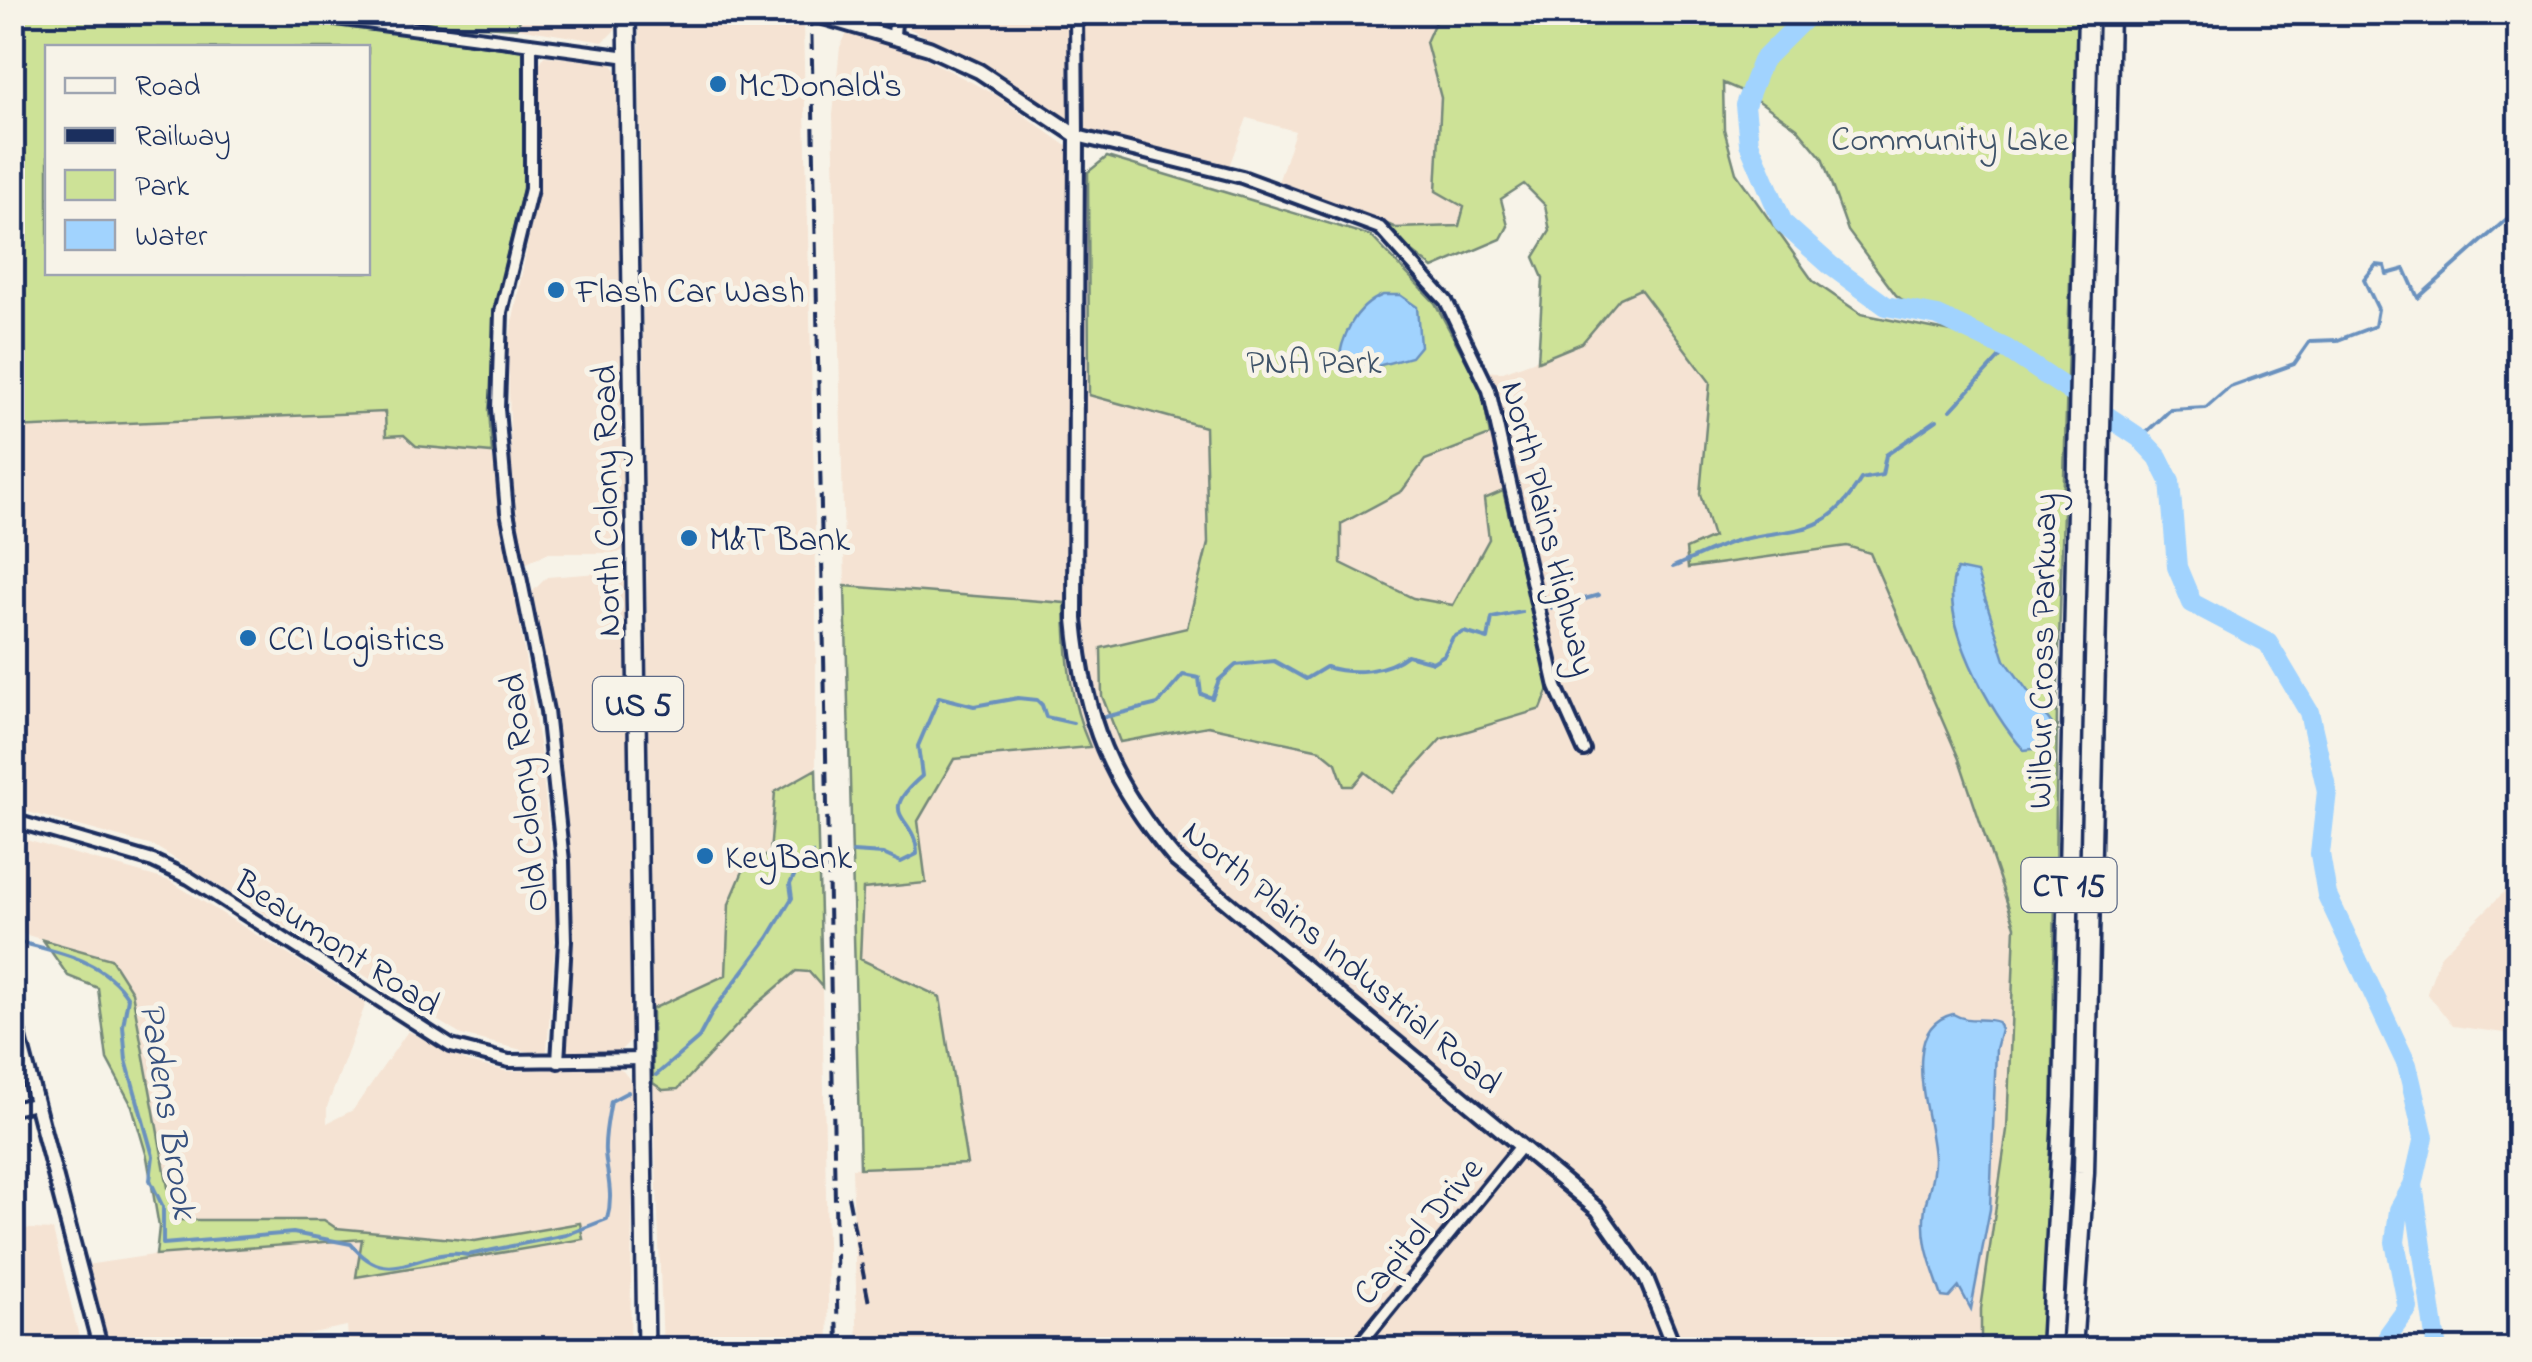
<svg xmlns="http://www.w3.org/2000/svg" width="2532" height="1362" font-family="'Indie Flower',sans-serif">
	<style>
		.built { fill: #f5e3d3 }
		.green { fill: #cde297; stroke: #74887a; stroke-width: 2.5; fill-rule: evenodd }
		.water { fill: #a1d3fe; stroke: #6b91be; stroke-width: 2.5 }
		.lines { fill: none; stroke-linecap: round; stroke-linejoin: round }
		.stream { stroke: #6b91be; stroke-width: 4 }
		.river { stroke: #a1d3fe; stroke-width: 20 }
		.minor-casing { stroke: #1b2f5e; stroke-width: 18 }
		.tertiary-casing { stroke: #1b2f5e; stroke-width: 20 }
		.primary-casing { stroke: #1b2f5e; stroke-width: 22 }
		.motorway-casing { stroke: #1b2f5e; stroke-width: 25 }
		.minor { stroke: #f7f3e8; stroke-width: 10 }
		.tertiary { stroke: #f7f3e8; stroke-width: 12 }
		.primary { stroke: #f7f3e8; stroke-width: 15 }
		.motorway { stroke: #f7f3e8; stroke-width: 18 }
		.rail { stroke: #1b2f5e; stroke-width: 4; stroke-dasharray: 15 8; stroke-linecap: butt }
		.poi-dot { fill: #1f6fb2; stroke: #f7f3e8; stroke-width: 4 }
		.labels { text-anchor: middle; stroke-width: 10; stroke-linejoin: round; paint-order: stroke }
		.shield { fill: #f7f3e8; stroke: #5d6a87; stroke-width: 2.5 }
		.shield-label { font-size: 32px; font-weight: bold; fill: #1b2f5e }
		.poi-label { font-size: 35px; fill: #1b2f5e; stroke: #f7f3e8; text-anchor: start }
		.park-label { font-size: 35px; fill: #3f5369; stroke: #f7f3e8 }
		.street-label { font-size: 35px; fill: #1b2f5e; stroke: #f7f3e8 }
		.water-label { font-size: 38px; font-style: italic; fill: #36507e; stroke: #f7f3e8 }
	</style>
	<rect width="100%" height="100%" fill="#f7f3e8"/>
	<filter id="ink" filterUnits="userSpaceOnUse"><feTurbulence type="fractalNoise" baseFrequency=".01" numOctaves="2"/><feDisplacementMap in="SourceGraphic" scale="20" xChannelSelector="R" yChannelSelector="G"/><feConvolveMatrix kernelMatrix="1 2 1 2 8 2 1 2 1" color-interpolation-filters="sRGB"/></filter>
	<g filter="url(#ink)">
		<path class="built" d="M522,13H616V29L603,42L517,28Z
			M639,13H779L803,23L816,569V769L775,793L770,853L743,871L729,904L726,975L652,1009Z
			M853,13H1439L1426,42L1441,98L1440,141L1464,207L1460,226L1396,228L1390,234L1277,186L1295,131L1247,118L1228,169L1093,136L1066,123L1001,73L908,28Z
			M847,33L900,45L996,95L1067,146L1088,172L1089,395L1206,427L1467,371L1503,372L1582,343L1620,298L1640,289L1710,382L1700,494L1713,538L1688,568L1847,546L1870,552L1959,759L2016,926L2007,1130L1981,1309V1349H858L852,1168L966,1164L860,959L863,888L918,821L954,758L1089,746L1076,717L1066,668L1065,603L845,586L833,115L840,47Z
			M544,56L610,62L618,72L626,538L625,549L618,553H547L527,563L522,560L511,477L508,346L538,189V67Z
			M386,412L416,446L492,453L541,756L557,914L547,1051L530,1052L461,1035L156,847L13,808L12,428Z
			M598,573L626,579L634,1037L616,1055L566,1053L569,904L554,727L530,594L547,577Z
			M12,836L170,881L366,1003L327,1107V1123L353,1110L408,1031L468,1062L506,1071L615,1067L623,1071L634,1085L630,1349H349L347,1326L233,1349H108L86,1265L220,1245L363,1238L357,1276L583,1238L580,1223L475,1241L335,1228L324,1220H174L132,992L111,959L13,931Z
			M2519,877V1035L2453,1026L2427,993L2440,956Z
			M797,971L809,972L822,987L829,1349H663L653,1083L663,1089Z
			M12,1228L53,1230L82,1349H13Z"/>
		<path class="green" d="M12,13H254L525,51L523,190L505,264L489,409L492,453L416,446L404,435L386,436L385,412L13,428ZM48,48H368V272H48Z
			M409,13L522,12V14L517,28L410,22Z
			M1439,13H2078L2057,710L2052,1152L2040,1349H1981V1309L2007,1130L2015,926L1959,759L1870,553L1847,546L1688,568L1686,549L1713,537L1700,494L1710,382L1640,289L1620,298L1582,343L1538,361L1543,278L1534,257L1550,231L1545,205L1524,184L1501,199L1508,226L1501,239L1433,268L1390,234L1385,223L1396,228L1459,226L1464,207L1436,191L1441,98L1426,42ZM1723,83L1749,94L1797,128L1822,158L1848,231L1896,295L1927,319L1972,336L1861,314L1813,281L1736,173L1724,129Z
			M1107,157L1371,236L1435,303L1482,391L1490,435L1425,460L1402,491L1341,524V563L1413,598L1453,605L1489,539L1484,499L1503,491L1550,686L1541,709L1441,739L1392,793L1365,772L1353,786H1344L1336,763L1320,750L1208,726L1120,742L1102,696L1101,648L1187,628L1208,543L1205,427L1089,395L1088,172Z
			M845,586L1065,603C1066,655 1069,699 1090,747L954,759L918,821L926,883L863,889L860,959L940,997L967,1164L860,1168Z
			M816,769L822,987L809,972L796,971L755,1006L678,1089L663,1090L653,1083L652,1009L726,975L729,904L743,871L770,853L775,792Z
			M43,940L111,959L132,992L174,1220H324L336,1228L475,1241L580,1223L583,1239L356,1277L362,1239L156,1255L159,1227L147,1157L132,1106L107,1059L98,988L68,976Z"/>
		<path class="water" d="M1383,295H1400L1417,307L1420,346L1411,357L1344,375L1338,367C1341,337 1354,307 1383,295Z
			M1957,569L1977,573L2005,660L2052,724L2033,749L2024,750C1992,716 1935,616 1957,569Z
			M1953,1014C1970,1024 1983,1016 1998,1022L2001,1030L1996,1049L1990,1209L1971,1309L1959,1287L1949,1298L1942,1297C1932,1266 1920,1242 1925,1207C1928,1192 1934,1177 1934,1161C1935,1125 1894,1028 1953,1014Z"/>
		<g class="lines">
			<path class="stream" d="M1951,410L2007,349
				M2140,438L2170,410L2206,408L2230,387L2294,364L2310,341L2338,340L2375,326L2378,309L2364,280L2376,265L2385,266L2387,274L2405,269L2418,298L2509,217L2520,199
				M1673,567C1692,559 1712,549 1732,542C1791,524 1822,544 1861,479L1882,475L1886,455L1937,420
				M1552,608L1599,595
				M1105,717L1158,704L1183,675L1199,678L1201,694L1212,698L1219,680L1236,665L1274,661L1306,679L1326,667C1353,675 1386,672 1407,655L1433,662L1444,655L1453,637L1464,632L1488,639L1492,618L1522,612
				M853,852L883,854L901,862L917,854C917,815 873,818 922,776L918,746L939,697L974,706L1018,698L1037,700L1042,705L1046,717L1073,723
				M12,940C55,952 103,958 128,998L123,1026L126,1060L153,1156L150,1180L163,1207V1244L293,1233L351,1244C391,1293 416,1246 468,1255L566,1235L607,1219C614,1195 607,1176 605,1152C604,1135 608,1118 611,1101L628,1092
				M656,1075L698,1039L713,1011L768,938L792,898L790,884L796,872L812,853"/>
			<path class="river" d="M1811,12L1762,61L1745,105L1749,143L1783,223L1830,265L1886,306L1938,316L2007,349L2140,438L2158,457L2170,481L2177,567L2192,603L2268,643L2309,712L2327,791L2320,854L2327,895L2407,1065L2424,1137L2413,1185L2399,1210L2395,1242L2408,1308L2389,1334L2388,1350
				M2413,1185L2437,1350"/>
			<g class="minor-casing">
				<path id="minor" d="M291,12L628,57
					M1076,12L1077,136L1242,177L1380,228L1446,301L1489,390L1556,687L1584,750
					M894,34L896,12
					M531,44V189L501,312L498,409L507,512L547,711L563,861L565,941L558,1062
					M12,820L153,861L189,878L451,1046L509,1061L644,1059
					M12,1109L35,1104
					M1355,1350L1521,1146"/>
			</g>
			<g class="tertiary-casing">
				<path id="tertiary" d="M806,12L929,48L979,71L1077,136L1075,619C1084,720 1110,783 1176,860L1598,1210L1646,1278L1675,1350
					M12,1011L101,1350"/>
			</g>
			<g class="primary-casing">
				<path id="primary" d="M627,12L646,1350"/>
			</g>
			<g class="motorway-casing">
				<path id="motorway" d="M2051,1350L2064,1097L2088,12
					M2072,1350L2084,1172L2109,12"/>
			</g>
			<use href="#minor" class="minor"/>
			<use href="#tertiary" class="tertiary"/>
			<use href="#primary" class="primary"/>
			<use href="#motorway" class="motorway"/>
			<path class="rail" d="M811,12L838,1350
				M848,1196L869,1303"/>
		</g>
	</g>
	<g class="poi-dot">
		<circle cx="718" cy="84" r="10"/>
		<circle cx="556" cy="290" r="10"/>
		<circle cx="689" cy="538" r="10"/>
		<circle cx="248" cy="638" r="10"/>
		<circle cx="705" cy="856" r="10"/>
	</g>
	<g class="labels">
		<g class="shield">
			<rect x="593" y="677" width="90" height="54" rx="8"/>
			<rect x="2021.5" y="858" width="95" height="54" rx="8"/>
		</g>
		<g class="shield-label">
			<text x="638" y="715">US 5</text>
			<text x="2069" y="896">CT 15</text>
		</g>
		<g class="poi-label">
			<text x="738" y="96">McDonald's</text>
			<text x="576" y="302">Flash Car Wash</text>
			<text x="709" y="550">M&amp;T Bank</text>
			<text x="268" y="650">CCI Logistics</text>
			<text x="725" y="868">KeyBank</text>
		</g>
		<g class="park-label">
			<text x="1950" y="150">Community Lake</text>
			<text x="1314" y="373">PNA Park</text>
		</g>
		<g class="street-label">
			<text transform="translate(605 501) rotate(-91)" y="12">North Colony Road</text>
			<text transform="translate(1550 528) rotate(76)" y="12">North Plains Highway</text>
			<text transform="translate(2041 651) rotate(-89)" y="12">Wilbur Cross Parkway</text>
			<text transform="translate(523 793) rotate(-96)" y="12">Old Colony Road</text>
			<text transform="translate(338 942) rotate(33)" y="12">Beaumont Road</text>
			<text transform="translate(1343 956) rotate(40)" y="12">North Plains Industrial Road</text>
			<text transform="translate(1417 1230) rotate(-50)" y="12">Capitol Drive</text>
		</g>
		<g class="water-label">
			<text transform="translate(170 1110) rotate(81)" y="13">Padens Brook</text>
		</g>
	</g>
	<rect width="2532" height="1362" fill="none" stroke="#f7f3e8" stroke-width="50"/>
	<rect x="25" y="25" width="2482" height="1312" fill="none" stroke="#1b2f5e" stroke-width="4" filter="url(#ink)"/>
	<rect x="45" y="45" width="325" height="230" fill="#f7f3e8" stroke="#9fa5b1" stroke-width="2.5"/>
	<rect x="65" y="78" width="50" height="15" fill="#f7f3e8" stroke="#9fa5b1" stroke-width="2.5"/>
	<text x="135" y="95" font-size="30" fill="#1b2f5e">Road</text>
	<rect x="65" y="128" width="50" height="15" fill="#1b2f5e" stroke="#9fa5b1" stroke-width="2.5"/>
	<text x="135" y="145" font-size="30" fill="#1b2f5e">Railway</text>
	<rect x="65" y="170" width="50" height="30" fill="#cde297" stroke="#9fa5b1" stroke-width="2.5"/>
	<text x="135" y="195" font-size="30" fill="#1b2f5e">Park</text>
	<rect x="65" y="220" width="50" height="30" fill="#a1d3fe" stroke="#9fa5b1" stroke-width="2.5"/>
	<text x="135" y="245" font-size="30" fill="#1b2f5e">Water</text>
</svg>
